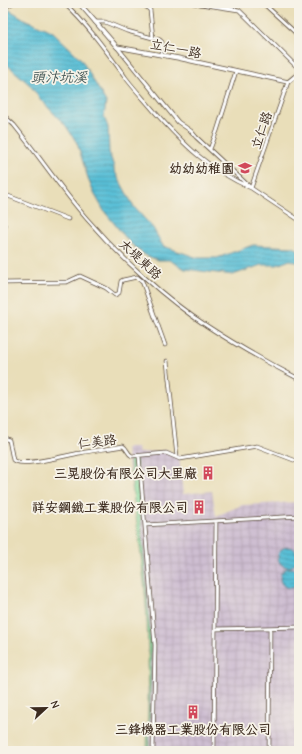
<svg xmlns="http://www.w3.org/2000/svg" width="302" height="754" font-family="'Comic Neue','LXGW WenKai TC',sans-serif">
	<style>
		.industrial { fill: url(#industrial-grid) }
		.green { fill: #85da9c; stroke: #60825d }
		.water { fill: url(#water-rules); stroke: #4a747a }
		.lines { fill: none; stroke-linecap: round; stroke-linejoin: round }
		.minor-casing { stroke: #554535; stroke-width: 4.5 }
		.tertiary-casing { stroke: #554535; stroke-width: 5 }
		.minor { stroke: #fff; stroke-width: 3 }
		.tertiary { stroke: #fff; stroke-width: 3.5 }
		.labels { text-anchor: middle; stroke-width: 3.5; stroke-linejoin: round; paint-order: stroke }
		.street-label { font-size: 13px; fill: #3b2a1e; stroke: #f7f3e8 }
		.poi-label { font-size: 13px; font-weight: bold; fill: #3b2a1e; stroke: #f7f3e8; text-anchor: end }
		.water-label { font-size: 14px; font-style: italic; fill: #445756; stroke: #f7f3e8 }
	</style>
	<defs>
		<pattern id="industrial-grid" width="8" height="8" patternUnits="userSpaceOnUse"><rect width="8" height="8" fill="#cebed1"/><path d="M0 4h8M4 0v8" fill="none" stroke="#b2a3b3"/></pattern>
		<pattern id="water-rules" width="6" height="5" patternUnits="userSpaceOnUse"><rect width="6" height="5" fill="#59bfd7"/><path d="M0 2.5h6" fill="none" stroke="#4b9bae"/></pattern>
	</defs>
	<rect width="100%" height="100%" fill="#f7f3e8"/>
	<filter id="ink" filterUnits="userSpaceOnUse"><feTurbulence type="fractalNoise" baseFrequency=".025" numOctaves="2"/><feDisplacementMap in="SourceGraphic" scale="8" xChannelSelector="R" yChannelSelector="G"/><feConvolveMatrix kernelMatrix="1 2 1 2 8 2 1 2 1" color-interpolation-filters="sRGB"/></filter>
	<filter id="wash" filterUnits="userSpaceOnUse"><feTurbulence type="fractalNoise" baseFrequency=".012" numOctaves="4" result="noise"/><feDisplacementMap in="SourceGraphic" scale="16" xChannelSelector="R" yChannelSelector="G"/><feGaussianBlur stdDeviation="0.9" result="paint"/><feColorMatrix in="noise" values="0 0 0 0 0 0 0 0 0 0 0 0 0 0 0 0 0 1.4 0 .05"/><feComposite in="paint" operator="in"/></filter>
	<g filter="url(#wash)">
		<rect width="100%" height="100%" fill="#e9deb9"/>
		<path class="industrial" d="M126,448H137L139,453L169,450L170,452L179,456L183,494L212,491L216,516L242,505L299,502V751H147L148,657L145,591L137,524Z"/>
		<path class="green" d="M132,459H135L136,460L151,646L149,751H147C149,689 150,626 142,564C139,535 134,505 131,476L130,462Z"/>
		<path class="water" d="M3,6L26,20L52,31L81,59L106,102L104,117L108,127L109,152L114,167V170L134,207L153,228L163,246L198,258H217L253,245L293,247L299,250V263L290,260L277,265H261L233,275L185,269L169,260H158L145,255L130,243L104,211L94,193L88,178L77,143L66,126L40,99L30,85L3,61Z
			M278 557a10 10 0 1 1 20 0a10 10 0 1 1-20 0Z
			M280 578a10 10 0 1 1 20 0a10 10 0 1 1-20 0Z"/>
	</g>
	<g filter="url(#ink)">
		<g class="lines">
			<g class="minor-casing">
				<path id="minor" d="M64,3C88,25 107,52 126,78C135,90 145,100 154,111C183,144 209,170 251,188
					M142,3L150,10L153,38
					M193,3L239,10L299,69
					M263,3L299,36
					M95,22H105L127,31L160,40L162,42L161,55
					M117,47L178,122L191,131L196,137L251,188L299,220
					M3,115L14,125C39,156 61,189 87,219C119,256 165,299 207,326C236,345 268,363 299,379
					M3,124L7,118
					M210,149L217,131L236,71
					M3,159L4,157
					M251,188L288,82
					M3,194L68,219
					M3,225L5,226
					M3,283L67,282L80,276L106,288L115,295L119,293L121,281L123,280L137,277L142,281L165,345
					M167,361L177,457
					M3,438L9,440L13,460C21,468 67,455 80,453C94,450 108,449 123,446C128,449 127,454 132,456L166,453L180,459L257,446L299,462
					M139,456L155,645L153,751
					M145,525L299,516
					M215,629L299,627
					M214,751L216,521
					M269,751L270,628"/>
			</g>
			<g class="tertiary-casing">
				<path id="tertiary" d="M79,3L117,47L178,58L288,82L299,73
					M3,8L12,3"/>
			</g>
			<use href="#minor" class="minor"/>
			<use href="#tertiary" class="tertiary"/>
		</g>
	</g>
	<defs>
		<g id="school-bare" transform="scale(1.08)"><path d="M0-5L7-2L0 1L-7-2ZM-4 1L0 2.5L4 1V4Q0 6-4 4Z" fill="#d1495b" stroke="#f7f3e8" stroke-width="2.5" paint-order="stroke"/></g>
		<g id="building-bare" transform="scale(1.08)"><path d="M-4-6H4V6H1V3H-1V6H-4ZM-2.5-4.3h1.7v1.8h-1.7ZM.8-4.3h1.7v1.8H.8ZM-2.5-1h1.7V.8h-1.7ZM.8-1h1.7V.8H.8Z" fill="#d1495b" stroke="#f7f3e8" stroke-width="2.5" paint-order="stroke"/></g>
	</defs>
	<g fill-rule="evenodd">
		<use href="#school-bare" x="245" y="168"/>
		<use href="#building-bare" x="208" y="473"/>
		<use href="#building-bare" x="199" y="507"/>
		<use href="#building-bare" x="193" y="712"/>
	</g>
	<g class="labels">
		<g class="street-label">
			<text transform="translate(176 48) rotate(11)" y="5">立仁一路</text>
			<text transform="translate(261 130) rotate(-71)" y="5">立仁路</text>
			<text transform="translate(141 259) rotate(43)" y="5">太堤東路</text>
			<text transform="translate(97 441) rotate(-7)" y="5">仁美路</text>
		</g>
		<g class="poi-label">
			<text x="234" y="173">幼幼幼稚園</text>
			<text x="197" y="478">三晃股份有限公司大里廠</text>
			<text x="188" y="512">祥安鋼鐵工業股份有限公司</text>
			<text x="193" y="734" text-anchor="middle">三鋒機器工業股份有限公司</text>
		</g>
		<g class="water-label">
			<text x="59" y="82">頭汴坑溪</text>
		</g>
	</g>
	<rect width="302" height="754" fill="none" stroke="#f7f3e8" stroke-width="16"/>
	<g transform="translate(46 708) rotate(68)" stroke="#f7f3e8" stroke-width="3" paint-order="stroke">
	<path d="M0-3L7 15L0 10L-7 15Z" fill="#3b2a1e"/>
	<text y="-6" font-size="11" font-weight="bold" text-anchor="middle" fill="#3b2a1e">N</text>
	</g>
</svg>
